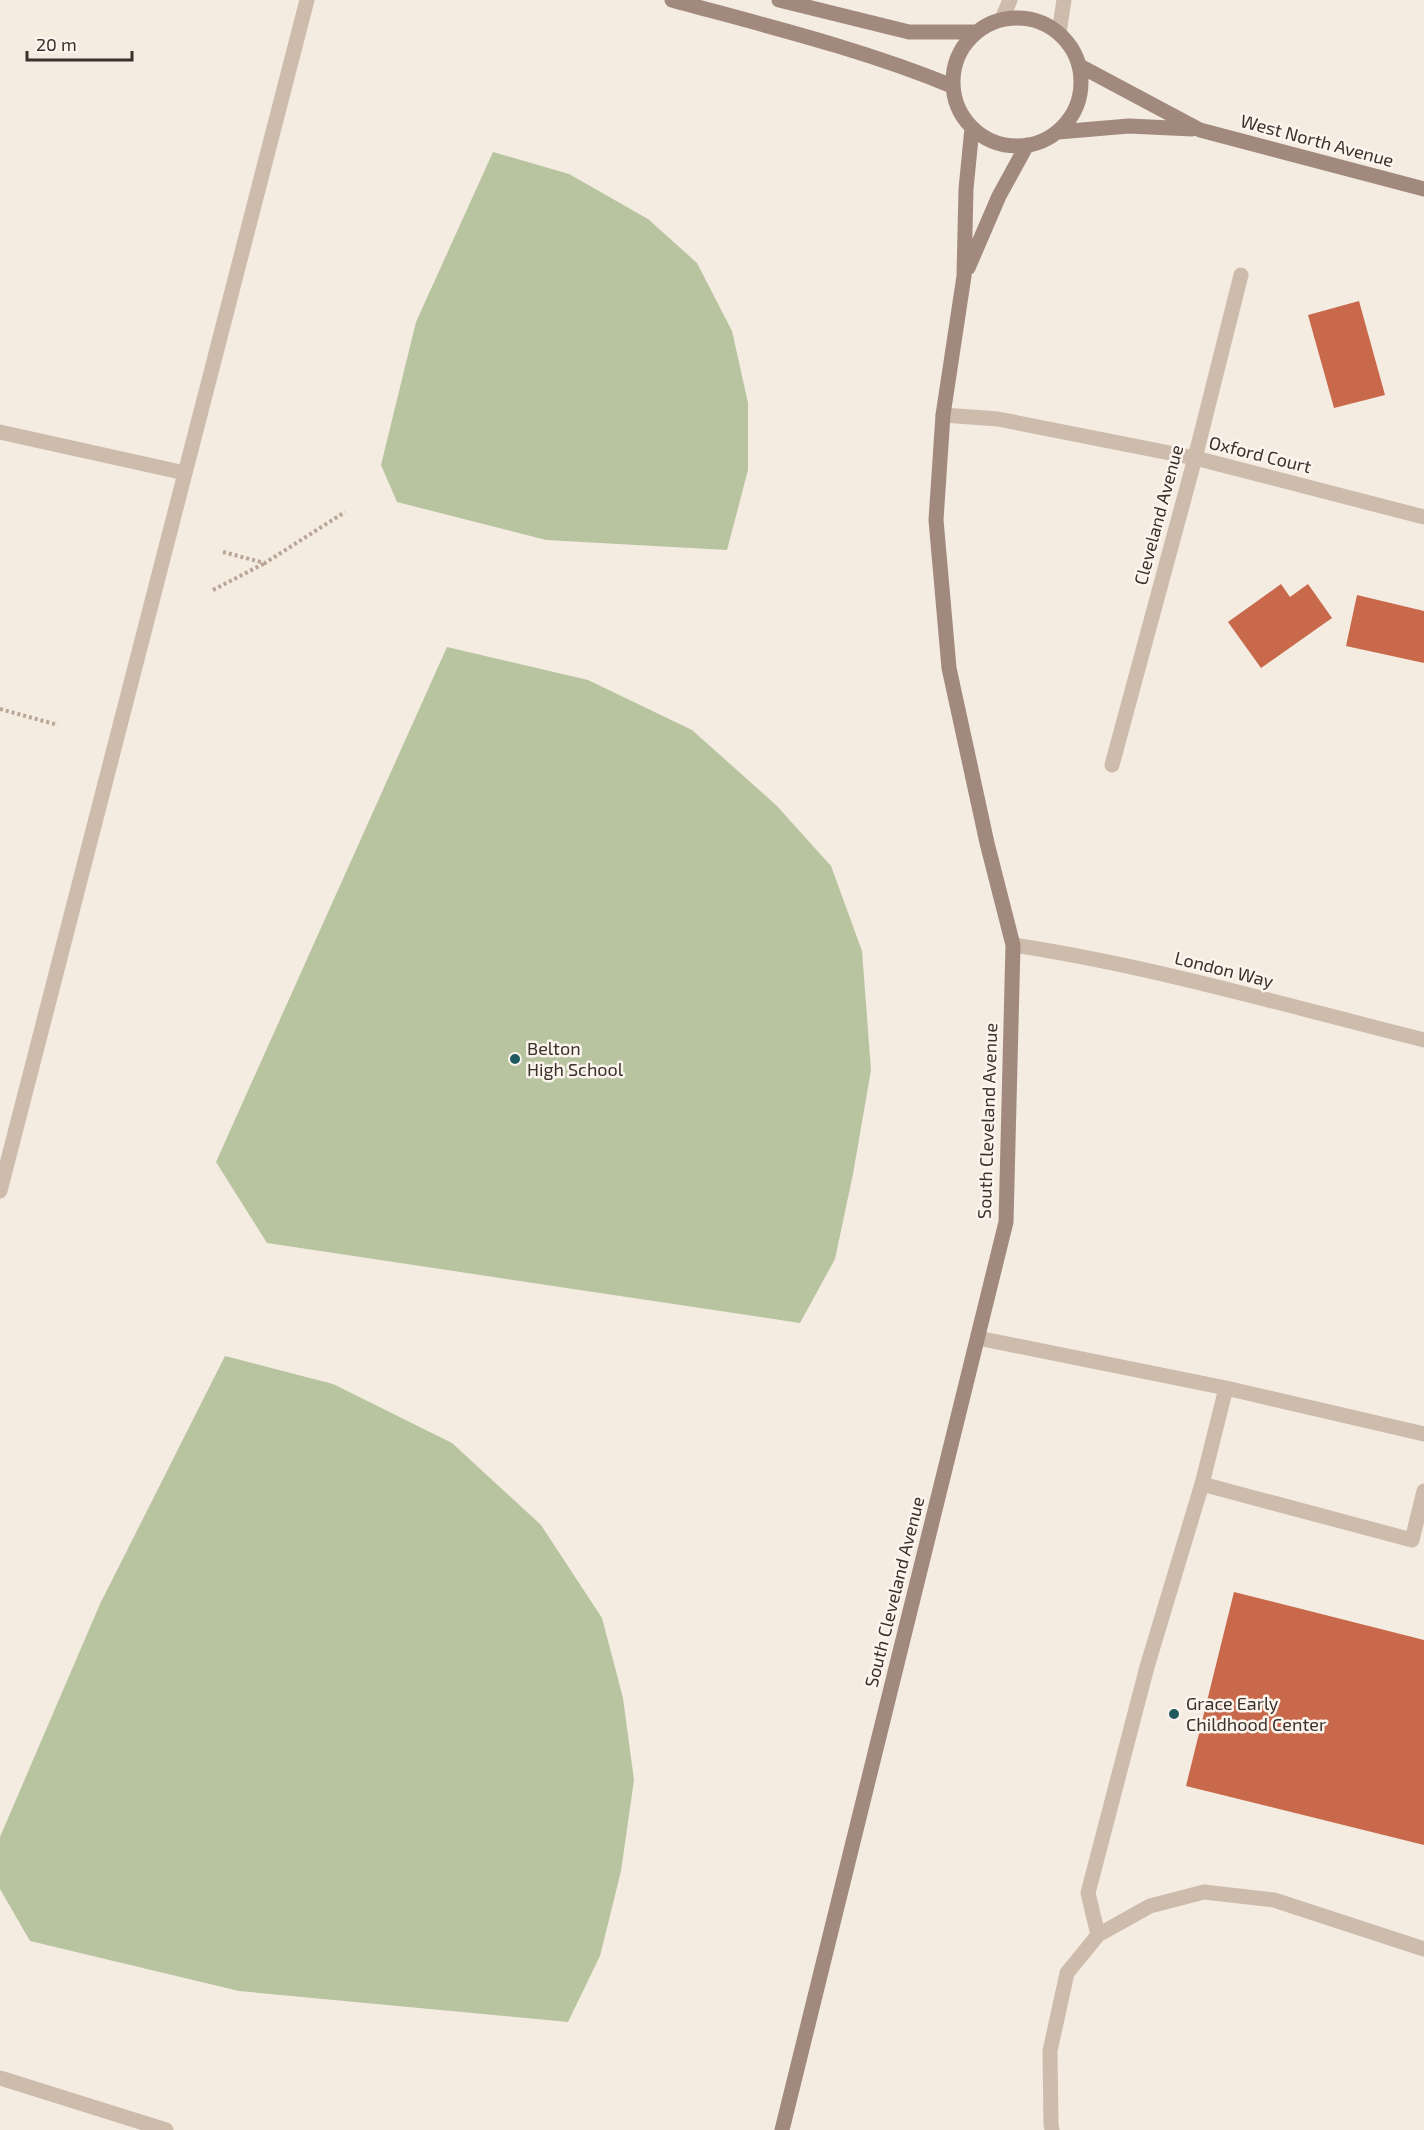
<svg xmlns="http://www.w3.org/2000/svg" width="1424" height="2130" font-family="'Exo 2',sans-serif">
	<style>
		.green { fill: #b8c4a0 }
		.building { fill: #c8694b }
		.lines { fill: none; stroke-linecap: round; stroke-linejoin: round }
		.path { stroke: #b9a596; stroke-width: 4; stroke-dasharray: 3 3; stroke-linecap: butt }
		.lane { stroke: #cdbbac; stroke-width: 15 }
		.street { stroke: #cdbbac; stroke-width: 15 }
		.secondary { stroke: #a18a7d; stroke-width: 15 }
		.poi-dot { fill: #1f5a5e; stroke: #fbf5ee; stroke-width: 2 }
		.labels { text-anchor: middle; stroke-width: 5; stroke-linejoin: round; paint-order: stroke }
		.street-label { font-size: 18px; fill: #3b302b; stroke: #fbf5ee }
		.poi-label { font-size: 18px; fill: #3b302b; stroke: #fbf5ee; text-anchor: start }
	</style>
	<rect width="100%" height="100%" fill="#f4ebe1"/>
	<path class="green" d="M493,152L569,174L648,219L697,263L732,331L748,403V470L727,550L546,540L397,502L381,465L416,322Z
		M447,647L588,680L692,730L776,805L831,866L862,951L871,1070L853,1174L835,1259L800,1323L267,1243L216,1162Z
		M225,1356L333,1384L452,1443L541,1525L602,1618L623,1698L634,1780L621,1871L600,1956L568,2022L239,1991L30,1941L0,1889V1837L100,1604Z"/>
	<path class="building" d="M1359,301L1385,395L1334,408L1308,315Z
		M1281,584L1290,597L1308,584L1332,618L1261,668L1228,622Z
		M1357,595L1424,611V663L1346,646Z
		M1234,1592L1424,1640V1845L1186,1786Z"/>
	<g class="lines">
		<path class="path" d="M223,552L265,563L345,512
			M213,590L265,563
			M0,709L58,725"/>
		<path class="lane" d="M0,432L185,473
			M0,1191L307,0
			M978,1338L1226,1388L1202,1484L1147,1667L1088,1893L1098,1935
			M1226,1388L1424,1434
			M1202,1484L1412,1540L1424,1491
			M0,2078L166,2130
			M1052,2130L1051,2125L1050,2051L1067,1973L1098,1935L1150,1906L1204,1892L1274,1900L1424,1949"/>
		<path class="street" d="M1002,19L1010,0
			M1059,33L1064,0
			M943,415L998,419L1195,458L1424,517
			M1112,765L1195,458L1241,275
			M1013,945C1152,966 1288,1006 1424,1040"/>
		<path class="secondary" d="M672,0C767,26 862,49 952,86
			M779,0L909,32H977
			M953 82a64 64 0 1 1 128 0a64 64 0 1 1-128 0Z
			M1080,66L1200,130L1424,189
			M1058,132L1129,126L1192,129
			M968,268L999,196L1027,145
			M782,2130L1006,1222L1013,945L987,843L949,668L936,520L943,415L964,276L966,189L972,128"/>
	</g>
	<g class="poi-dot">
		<circle cx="515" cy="1059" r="6"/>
		<circle cx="1174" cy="1714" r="6"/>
	</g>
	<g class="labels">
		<g class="street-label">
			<text transform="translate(1317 141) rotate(15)" y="6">West North Avenue</text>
			<text transform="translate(1260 455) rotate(14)" y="6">Oxford Court</text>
			<text transform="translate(1159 515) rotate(-75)" y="6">Cleveland Avenue</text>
			<text transform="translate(1224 970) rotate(14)" y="6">London Way</text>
			<text transform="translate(988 1121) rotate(-88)" y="6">South Cleveland Avenue</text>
			<text transform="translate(895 1592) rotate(-76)" y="6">South Cleveland Avenue</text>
		</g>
		<g class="poi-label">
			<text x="527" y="1055">Belton<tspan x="527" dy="21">High School</tspan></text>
			<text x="1186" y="1710">Grace Early<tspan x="1186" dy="21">Childhood Center</tspan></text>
		</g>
	</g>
	<path d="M27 51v9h105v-9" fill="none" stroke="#3b302b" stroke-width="3"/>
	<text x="36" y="51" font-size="18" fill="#3b302b" stroke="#fbf5ee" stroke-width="4.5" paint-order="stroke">20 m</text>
</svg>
